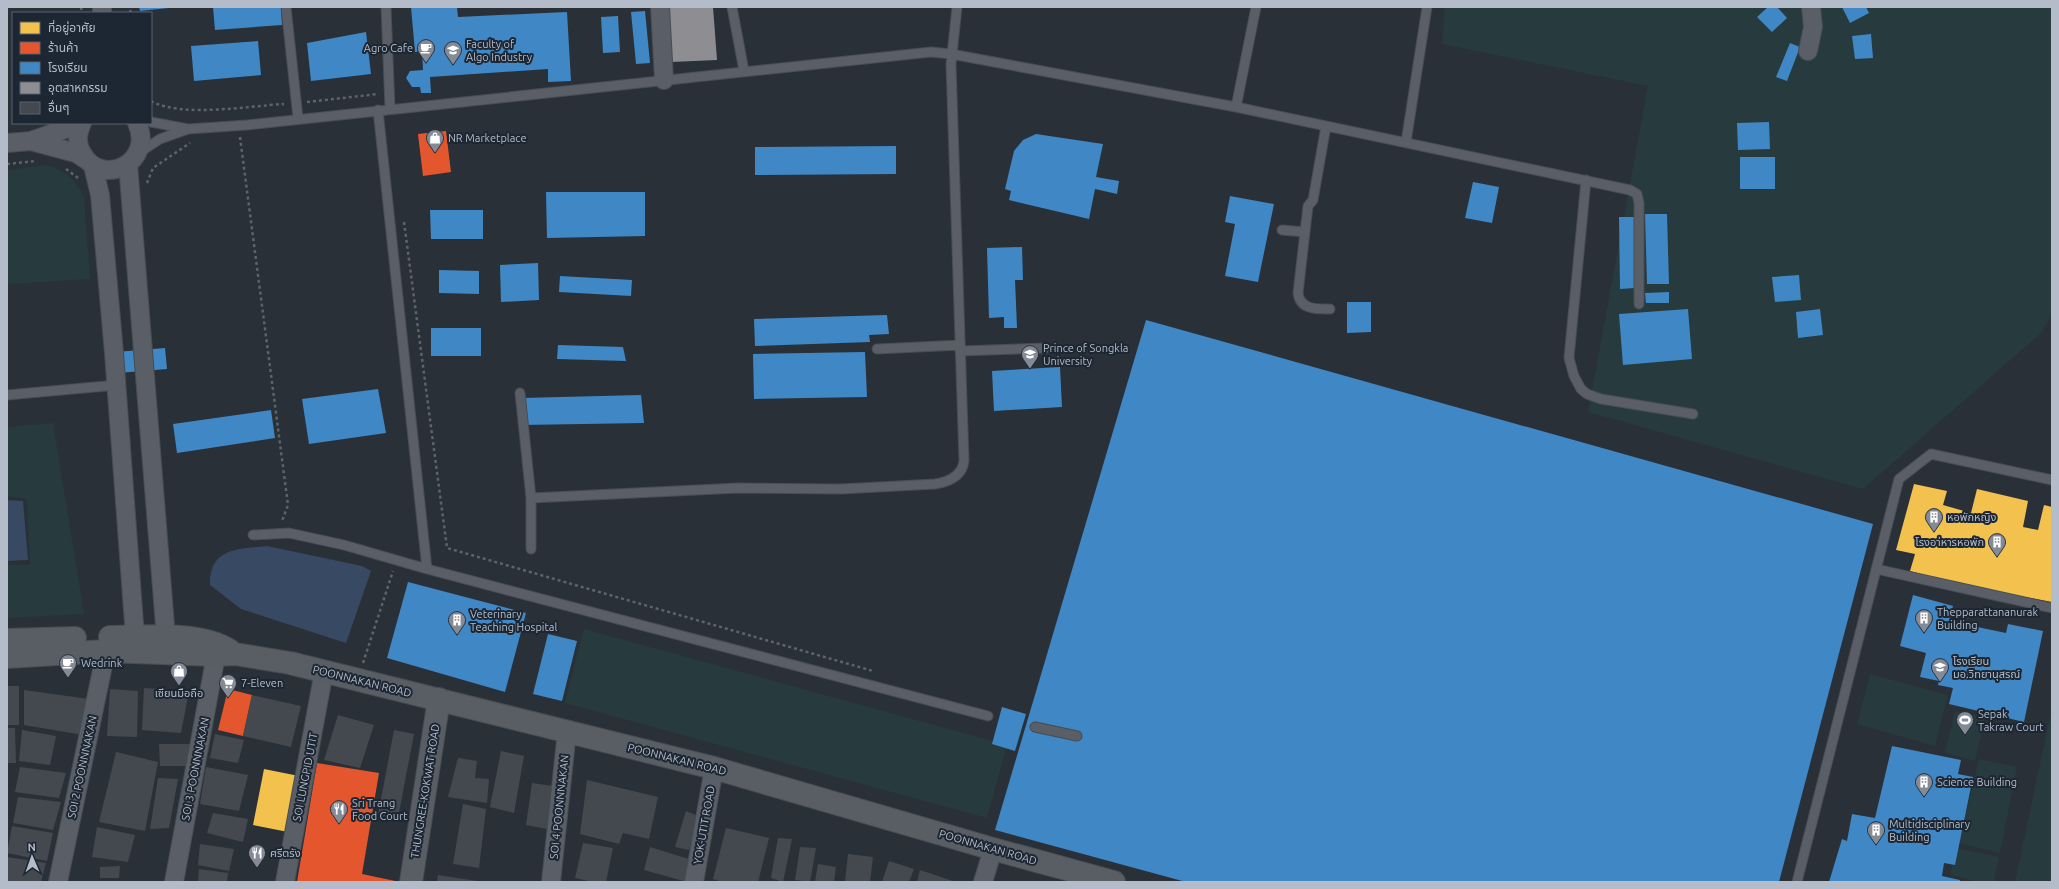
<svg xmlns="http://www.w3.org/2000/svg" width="2059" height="889" font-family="Ubuntu,'Noto Sans Thai',sans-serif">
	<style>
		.green { fill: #273a3e }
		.water { fill: #384963 }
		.homes { fill: #f2c14e }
		.shops { fill: #e4572e }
		.schools { fill: #3f88c5 }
		.industry { fill: #8d8d92 }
		.building { fill: #444950 }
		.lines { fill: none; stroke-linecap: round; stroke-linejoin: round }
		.lane-casing { stroke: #484c53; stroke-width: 11 }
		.street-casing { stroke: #484c53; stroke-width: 20 }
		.secondary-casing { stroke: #484c53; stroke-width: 24 }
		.path { stroke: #5d636a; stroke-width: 2.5; stroke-dasharray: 3 3; stroke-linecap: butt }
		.lane { stroke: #5a5e66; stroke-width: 9 }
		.street { stroke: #5a5e66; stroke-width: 18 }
		.secondary { stroke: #595d64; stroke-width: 22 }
		.labels { text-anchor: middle; stroke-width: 4; stroke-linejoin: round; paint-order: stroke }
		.poi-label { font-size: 11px; fill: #b4bcc9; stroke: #1d2633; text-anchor: start }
		.street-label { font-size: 11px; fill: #b4bcc9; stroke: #1d2633 }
	</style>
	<rect width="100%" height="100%" fill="#2a3038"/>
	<path class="green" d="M1445,7H2052V314L2041,333L1863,489L1588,412L1648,86L1442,44Z
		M47,165C66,172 76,179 84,198L90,279L8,284L7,170Z
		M53,423L84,614L7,618V565H30L27,499L7,496V427Z
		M584,629L1007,745L987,818L565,703Z
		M1870,674L1948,695L1935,746L1857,724Z
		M2052,707V882H2015Z
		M1955,711L1985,717L1975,761L1945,753Z
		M1979,759L2017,767L2000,853L1959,843Z
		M1957,848L1999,857L1994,882H1979L1950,875Z"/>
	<path class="water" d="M7,500L23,501L28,560L7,561Z
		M267,546L362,566L371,571L346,643L241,609L210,585C209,548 238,549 267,546Z"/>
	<path class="homes" d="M1914,484L1947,491L1943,505L1971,513L1977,489L2028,501L2023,527L2038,530L2044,505L2052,507V602L1955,584L1910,571L1915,554L1896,550Z
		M264,769L299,776L288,832L253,825Z"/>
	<path class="shops" d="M446,131L451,172L423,176L418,134Z
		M228,689L252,695L243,736L218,730Z
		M317,763L379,773L362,874L400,882H297Z"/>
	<path class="schools" d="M139,7H169V8L140,11Z
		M213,7H281L282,25L215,30Z
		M411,7H457L458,17L567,12L571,81L548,82V69L430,77L431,93H421L420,87H412L406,78L410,71L423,70L422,51L415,52Z
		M1768,7H1777L1787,18L1772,32L1757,17Z
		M1842,7H1866L1869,13L1850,23Z
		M645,11L650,63L636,64L631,12Z
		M618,16L620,52L603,53L601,17Z
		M366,32L371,74L311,81L307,43Z
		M1871,34L1873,58L1855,59L1852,36Z
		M258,41L261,75L194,81L191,46Z
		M1790,43L1800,47L1787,81L1776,77Z
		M1769,122L1770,149L1738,150L1737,123Z
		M1036,134L1103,144L1096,177L1119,181L1117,194L1095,189L1089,219L1009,200L1011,191L1005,189L1014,151L1023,140Z
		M896,146V174L755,175V147Z
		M1740,157H1775V189H1740Z
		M1473,182L1499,187L1492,223L1465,218Z
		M546,192H645V236L547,238Z
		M1230,196L1274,204L1258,282L1225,276L1235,224L1225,222Z
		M430,210H483V239H431Z
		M1645,214H1667L1669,284H1647Z
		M1619,217H1634L1635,288L1620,289Z
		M1022,247L1023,280H1015L1017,328H1004V317L989,318L987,248Z
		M538,263L539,300L501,302L500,265Z
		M439,270L479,271V294L439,293Z
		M1799,275L1801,300L1775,302L1772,277Z
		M560,276L632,280L631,296L559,292Z
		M1669,292V303H1646L1645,293Z
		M1347,302H1371V332L1347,333Z
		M1688,309L1692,359L1623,365L1619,314Z
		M1820,309L1823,335L1798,338L1796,312Z
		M887,315L889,334L869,335L870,342L755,346L754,319Z
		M1146,320L1873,524L1779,882H1186L995,830Z
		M431,328H481V356H431Z
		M558,345L623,347L626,361L557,359Z
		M165,348L167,369L118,373L116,352Z
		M865,352L867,397L754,399L753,354Z
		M1060,367L1062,407L994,411L992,371Z
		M378,389L386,433L309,444L302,399Z
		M641,395L644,423L522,425L521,398Z
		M271,410L275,438L177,453L173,424Z
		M408,582L526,613L505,692L387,658Z
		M1913,595L1953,606L1949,621L2006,633L2008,624L2043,631L2024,722L1949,704L1953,688L1938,685L1939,681L1920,677L1926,653L1900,646Z
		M548,634L577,641L562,701L533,694Z
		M1002,707L1026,714L1015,751L992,744Z
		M1892,746L1961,760L1958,774L1973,777L1955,865L1944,863L1942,876L1960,880V882H1829L1842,839L1847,841L1852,814L1875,818Z"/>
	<path class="industry" d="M668,7H713L717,60L671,62Z"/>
	<path class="building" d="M7,686H19V725H7Z
		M144,688L189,691L181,733L142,730Z
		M110,689L138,691L137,737L107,736Z
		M24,690L89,699L83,735L24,725Z
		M252,695L301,706L291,747L243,736Z
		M338,715L374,725L360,768L324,760Z
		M7,728H15L16,763H7Z
		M22,730L56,736L50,765L19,761Z
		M394,730L414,734L398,818L378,815Z
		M215,734L244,740L238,763L210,758Z
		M159,744H202V766H160Z
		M501,751L524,756L514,813L490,807Z
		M116,752L158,762L145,831L99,822Z
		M458,758L477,761L475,778L489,779L487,803L448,797Z
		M20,767L66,773L59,798L15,792Z
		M206,767L248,775L239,811L200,804Z
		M158,778L178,779L169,828L150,829Z
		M587,780L658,797L649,839L623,833L619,844L580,834Z
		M532,783L553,786L547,829L526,825Z
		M18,797L61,802L53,830L13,823Z
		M463,804L486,809L479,868L453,864Z
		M686,811L698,816L689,850L675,847Z
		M213,813L248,819L243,842L207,833Z
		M12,826L53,833L47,861L7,853Z
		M97,827L135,835L128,862L92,857Z
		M726,828L769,838L758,882H723L713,879Z
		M778,838L792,839L783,882L771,878Z
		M583,843L613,848L606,882H593L575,878Z
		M200,844L234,849L229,871L198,865Z
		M650,847L692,860L687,882L644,870Z
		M800,847L816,848L810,882L795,880Z
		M848,854L873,857L870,882H845Z
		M7,857L46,863L41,882H7Z
		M889,861L914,869L909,882H882Z
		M818,864L836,867L834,882H815Z
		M120,866L119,878H100V867Z
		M199,869L228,873L227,882H198Z
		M920,870L956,882H917Z
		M438,875L477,881V882H437Z"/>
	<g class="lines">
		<g class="lane-casing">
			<path id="lane" d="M286,7L298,118
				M386,7L390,109
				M732,7L744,71
				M1236,107L1256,7
				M378,110L427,569
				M151,122L188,129
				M1326,126L1313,200L1308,206L1298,293C1300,310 1317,309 1330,309
				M1406,142L1427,7
				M137,154L160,139L188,129L247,125L931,52L951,54L1236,107L1630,190L1637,194L1639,203V304
				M1586,180L1569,358L1574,376L1581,389L1587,394L1601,399L1693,414
				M1282,230L1305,232
				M877,349L960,345
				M960,351L1046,348
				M520,393L531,498V549
				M7,395L117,385
				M531,498L738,488L841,489L935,484C948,482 962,477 964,461L951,64L957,7
				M253,535L289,533L344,545L427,569L988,716
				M1876,569L2052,608
				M1035,727L1077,736
				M1797,882L1899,479L1931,454L2052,480"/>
		</g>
		<g class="street-casing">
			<path id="street" d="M102,7V13
				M660,7L664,80
				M1808,51L1813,27L1811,7
				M82,123C78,132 76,144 82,153C102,189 155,162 137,123
				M31,141L76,153L85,159
				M7,143L31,141L82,123
				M128,164L166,638
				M93,166L100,195L114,353L135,637
				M58,882L106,651
				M174,882L216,655
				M285,882L324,671
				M551,882L567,731
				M694,882L714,768
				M983,882L993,849"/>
		</g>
		<g class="secondary-casing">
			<path id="secondary" d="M110,637C145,637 199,631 229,650
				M7,640L75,638
				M7,657L106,651L216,655L235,654L290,663L714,768L993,849L1114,882
				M411,882L439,699"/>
		</g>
		<path class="path" d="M81,7L82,13
			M130,13L131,7
			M151,101C182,118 248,106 284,104
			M307,102L378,94
			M240,137L288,505L282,521
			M7,164L36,161
			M66,169L78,178
			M147,183L153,168L190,143
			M404,222L447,548L873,671
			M363,663L393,571"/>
		<use href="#lane" class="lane"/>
		<use href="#street" class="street"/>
		<use href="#secondary" class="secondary"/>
	</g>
	<defs>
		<g id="cafe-pin" transform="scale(0.9)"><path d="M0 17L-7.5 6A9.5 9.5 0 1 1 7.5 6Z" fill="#848b96" stroke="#1d2633"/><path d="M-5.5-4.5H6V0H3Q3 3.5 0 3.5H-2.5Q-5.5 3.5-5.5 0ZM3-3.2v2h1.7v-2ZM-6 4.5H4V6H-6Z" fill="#fff"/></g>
		<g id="university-pin" transform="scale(0.9)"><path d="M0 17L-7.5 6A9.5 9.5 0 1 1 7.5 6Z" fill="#848b96" stroke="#1d2633"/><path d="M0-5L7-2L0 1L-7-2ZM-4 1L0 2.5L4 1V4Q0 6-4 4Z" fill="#fff"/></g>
		<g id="shop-pin" transform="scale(0.9)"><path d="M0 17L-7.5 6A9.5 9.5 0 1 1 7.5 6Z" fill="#848b96" stroke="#1d2633"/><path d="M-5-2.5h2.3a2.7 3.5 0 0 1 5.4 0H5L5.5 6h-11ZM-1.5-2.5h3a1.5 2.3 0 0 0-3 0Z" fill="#fff"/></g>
		<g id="building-pin" transform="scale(0.9)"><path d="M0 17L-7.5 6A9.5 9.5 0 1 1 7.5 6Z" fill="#848b96" stroke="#1d2633"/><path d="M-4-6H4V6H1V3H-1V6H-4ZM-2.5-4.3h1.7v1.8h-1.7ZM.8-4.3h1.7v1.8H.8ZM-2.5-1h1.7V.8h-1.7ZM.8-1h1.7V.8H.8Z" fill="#fff"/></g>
		<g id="school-pin" transform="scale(0.9)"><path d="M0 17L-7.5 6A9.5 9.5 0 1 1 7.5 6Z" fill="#848b96" stroke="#1d2633"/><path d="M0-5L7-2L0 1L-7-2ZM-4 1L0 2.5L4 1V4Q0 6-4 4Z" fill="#fff"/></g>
		<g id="supermarket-pin" transform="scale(0.9)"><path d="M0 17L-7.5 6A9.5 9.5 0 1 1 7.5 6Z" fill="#848b96" stroke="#1d2633"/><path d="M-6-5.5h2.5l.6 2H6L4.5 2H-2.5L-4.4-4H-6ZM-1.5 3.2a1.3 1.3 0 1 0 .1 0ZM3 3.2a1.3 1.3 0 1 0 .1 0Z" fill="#fff"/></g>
		<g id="stadium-pin" transform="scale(0.9)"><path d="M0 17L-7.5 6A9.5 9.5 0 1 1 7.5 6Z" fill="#848b96" stroke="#1d2633"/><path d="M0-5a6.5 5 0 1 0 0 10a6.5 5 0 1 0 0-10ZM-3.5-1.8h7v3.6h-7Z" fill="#fff"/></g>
		<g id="restaurant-pin" transform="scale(0.9)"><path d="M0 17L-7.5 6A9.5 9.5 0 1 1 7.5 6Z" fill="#848b96" stroke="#1d2633"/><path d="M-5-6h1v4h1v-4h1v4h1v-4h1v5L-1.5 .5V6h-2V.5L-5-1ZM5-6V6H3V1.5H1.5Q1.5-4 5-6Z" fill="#fff"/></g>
	</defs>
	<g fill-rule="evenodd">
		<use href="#cafe-pin" x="426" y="48"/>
		<use href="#university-pin" x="453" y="50"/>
		<use href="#shop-pin" x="435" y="138"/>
		<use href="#university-pin" x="1030" y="354"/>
		<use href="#building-pin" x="1934" y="517"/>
		<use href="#building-pin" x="1997" y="542"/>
		<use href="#building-pin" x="1924" y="618"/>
		<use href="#building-pin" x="457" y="620"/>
		<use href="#cafe-pin" x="68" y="663"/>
		<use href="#school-pin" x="1940" y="667"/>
		<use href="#shop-pin" x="179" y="671"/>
		<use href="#supermarket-pin" x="228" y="683"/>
		<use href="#stadium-pin" x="1965" y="720"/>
		<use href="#building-pin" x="1924" y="782"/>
		<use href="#restaurant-pin" x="339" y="809"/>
		<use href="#building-pin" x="1876" y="830"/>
		<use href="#restaurant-pin" x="257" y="853"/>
	</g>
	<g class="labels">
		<g class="poi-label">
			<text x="466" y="48">Faculty of<tspan x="466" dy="13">Algo Industry</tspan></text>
			<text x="413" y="52" text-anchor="end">Agro Cafe</text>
			<text x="448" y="142">NR Marketplace</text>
			<text x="1043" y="352">Prince of Songkla<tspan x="1043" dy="13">University</tspan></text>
			<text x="1947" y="521">หอพักหญิง</text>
			<text x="1984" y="546" text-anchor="end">โรงอา่หารหอพัก</text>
			<text x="1937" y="616">Thepparattananurak<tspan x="1937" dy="13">Building</tspan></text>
			<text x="470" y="618">Veterinary<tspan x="470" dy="13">Teaching Hospital</tspan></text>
			<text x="1953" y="665">โรงเรียน<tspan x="1953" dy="13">มอ.วิทยานุสรณ์</tspan></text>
			<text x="81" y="667">Wedrink</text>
			<text x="241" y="687">7-Eleven</text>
			<text x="179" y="697" text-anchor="middle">เซียนมือถือ</text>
			<text x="1978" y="718">Sepak<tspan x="1978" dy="13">Takraw Court</tspan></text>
			<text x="1937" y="786">Science Building</text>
			<text x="352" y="807">Sri Trang<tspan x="352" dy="13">Food Court</tspan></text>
			<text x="1889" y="828">Multidisciplinary<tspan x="1889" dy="13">Building</tspan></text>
			<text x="270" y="857">ศรีตรัง</text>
		</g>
		<g class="street-label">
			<text transform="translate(362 681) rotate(14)" y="4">POONNAKAN ROAD</text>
			<text transform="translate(677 759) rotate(14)" y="4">POONNAKAN ROAD</text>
			<text transform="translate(82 767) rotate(-78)" y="4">SOI 2 POONNNAKAN</text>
			<text transform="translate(195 769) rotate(-79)" y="4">SOI 3 POONNNAKAN</text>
			<text transform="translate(305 777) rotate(-79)" y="4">SOI LUNGPID UTIT</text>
			<text transform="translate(425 791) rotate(-81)" y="4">THUNGREE-KOKWAT ROAD</text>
			<text transform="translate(559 807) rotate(-84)" y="4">SOI 4 POONNNAKAN</text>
			<text transform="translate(704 825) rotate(-80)" y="4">YOK-UTIT ROAD</text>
			<text transform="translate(988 847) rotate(16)" y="4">POONNAKAN ROAD</text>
		</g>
	</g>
	<rect width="2059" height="889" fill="none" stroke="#b4bcc9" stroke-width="16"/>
	<rect x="12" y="12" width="140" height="112" fill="#1d2633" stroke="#59626f"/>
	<rect x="20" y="22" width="20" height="12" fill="#f2c14e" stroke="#59626f"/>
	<text x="48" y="32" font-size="12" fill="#b4bcc9">ที่อยู่อาศัย</text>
	<rect x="20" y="42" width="20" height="12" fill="#e4572e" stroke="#59626f"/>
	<text x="48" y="52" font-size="12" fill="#b4bcc9">ร้านค้า</text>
	<rect x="20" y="62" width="20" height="12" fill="#3f88c5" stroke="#59626f"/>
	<text x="48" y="72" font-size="12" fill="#b4bcc9">โรงเรียน</text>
	<rect x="20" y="82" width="20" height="12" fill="#8d8d92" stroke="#59626f"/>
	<text x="48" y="92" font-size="12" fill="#b4bcc9">อุตสาหกรรม</text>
	<rect x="20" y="102" width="20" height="12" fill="#444950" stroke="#59626f"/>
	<text x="48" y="112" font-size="12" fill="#b4bcc9">อื่นๆ</text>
	<g transform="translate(32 857) rotate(358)" stroke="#1d2633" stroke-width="3" paint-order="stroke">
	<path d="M0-3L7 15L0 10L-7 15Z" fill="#b4bcc9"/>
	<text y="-6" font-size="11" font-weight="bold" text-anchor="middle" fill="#b4bcc9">N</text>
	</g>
</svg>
